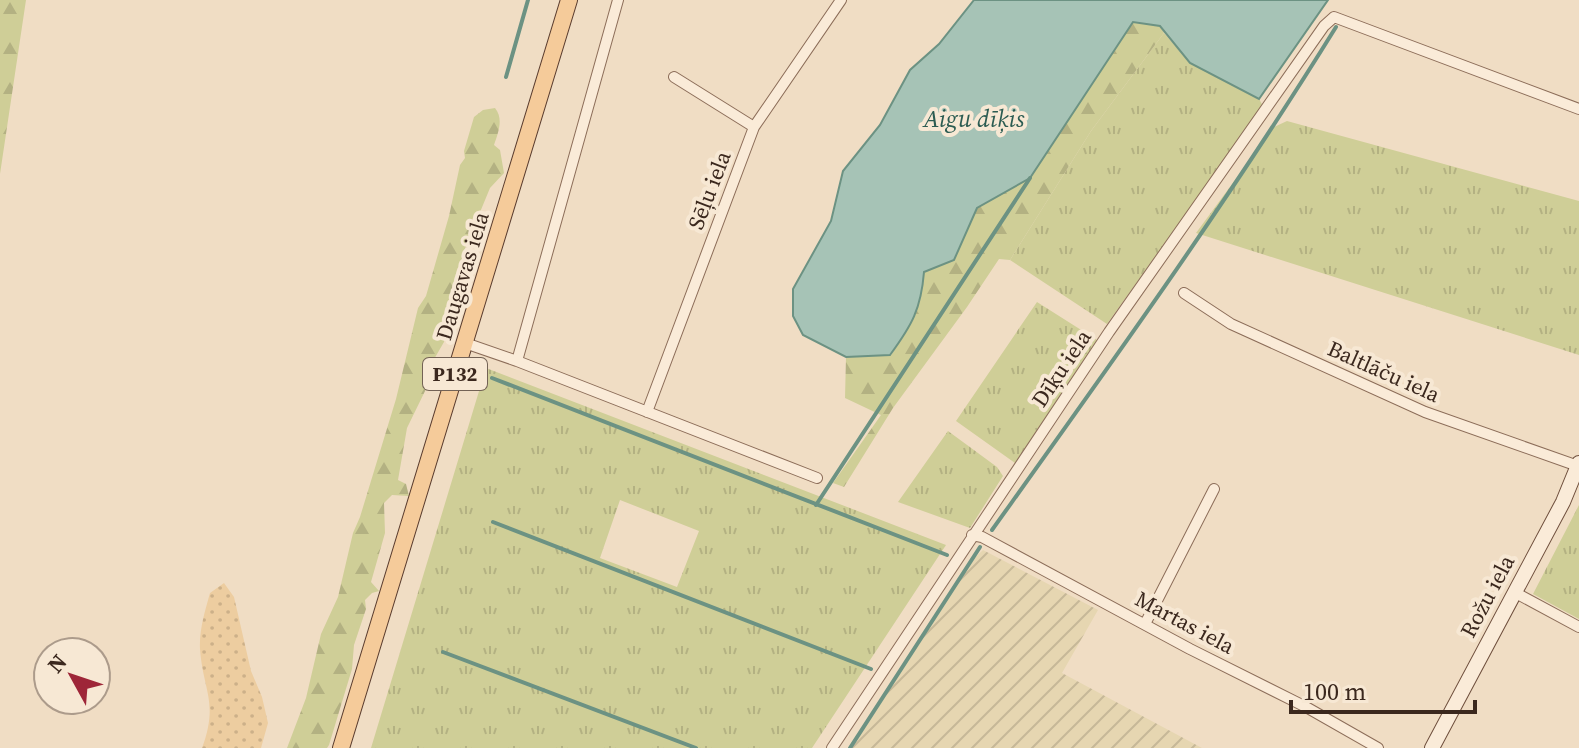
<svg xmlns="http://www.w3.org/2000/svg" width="1579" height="748" font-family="'Source Serif 4',serif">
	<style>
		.farmland { fill: url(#farmland-furrows) }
		.grass { fill: url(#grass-tufts); fill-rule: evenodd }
		.forest { fill: url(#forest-firs) }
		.sand { fill: url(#sand-dots) }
		.water { fill: #a6c3b6; stroke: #6c9283; stroke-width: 2 }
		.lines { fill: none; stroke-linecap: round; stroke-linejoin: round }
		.stream { stroke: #6c9283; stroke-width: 4 }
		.street-casing { stroke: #8c6d59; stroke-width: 12 }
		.secondary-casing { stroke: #6e4e3c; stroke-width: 16 }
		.primary-casing { stroke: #5a3c2e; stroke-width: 18 }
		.street { stroke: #faebd8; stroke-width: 10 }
		.secondary { stroke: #faebd8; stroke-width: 14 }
		.primary { stroke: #f5cb9a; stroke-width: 16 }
		.labels { text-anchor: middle; stroke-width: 8; stroke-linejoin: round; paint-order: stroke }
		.shield { fill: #f7e8d4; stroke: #736255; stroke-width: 2 }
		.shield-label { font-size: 20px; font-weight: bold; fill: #3b281e }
		.street-label { font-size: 22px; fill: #3b281e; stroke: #f7e8d4 }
		.water-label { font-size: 24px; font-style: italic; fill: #2c5c52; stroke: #f7e8d4 }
	</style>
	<defs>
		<pattern id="farmland-furrows" width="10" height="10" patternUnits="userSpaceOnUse" patternTransform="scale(2)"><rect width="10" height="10" fill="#e6d6b1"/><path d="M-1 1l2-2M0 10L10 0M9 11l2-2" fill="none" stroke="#c6b898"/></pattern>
		<pattern id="grass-tufts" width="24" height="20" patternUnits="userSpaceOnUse" patternTransform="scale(2)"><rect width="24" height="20" fill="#cfce97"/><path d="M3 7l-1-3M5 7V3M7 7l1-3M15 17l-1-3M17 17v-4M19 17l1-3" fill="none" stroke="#b3b182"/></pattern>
		<pattern id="forest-firs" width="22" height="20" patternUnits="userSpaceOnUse" patternTransform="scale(2)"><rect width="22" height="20" fill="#cfce97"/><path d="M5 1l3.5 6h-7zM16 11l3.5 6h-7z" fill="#b3b182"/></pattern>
		<pattern id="sand-dots" width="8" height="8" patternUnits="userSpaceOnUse" patternTransform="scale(2)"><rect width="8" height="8" fill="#edcda0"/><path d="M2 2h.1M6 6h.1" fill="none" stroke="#ccb089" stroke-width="1.8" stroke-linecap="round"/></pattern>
	</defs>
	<rect width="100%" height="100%" fill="#f0ddc4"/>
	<path class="farmland" d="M983,550L1098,610L1062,673L1202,748H850L968,564Z"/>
	<path class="grass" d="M1164,33L1190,63L1259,99L1263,106L1107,324L1010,260L1091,131Z
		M1287,121L1579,201V355L1196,233L1274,127Z
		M1037,302L1097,340L1015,463L956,421Z
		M486,368L946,545L812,748H371ZM620,500L699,531L677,587L600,558Z
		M948,431L997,467L1003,476L970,528L898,502Z
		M1579,505V619L1533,594Z"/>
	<path class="forest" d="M0,0H26L0,174Z
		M1133,21L1160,26L1164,33L1091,131L1010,260L999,259L967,307L893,408L844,487L833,483L881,415L845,398L846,357L891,355C912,325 921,309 924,272L954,260L977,208L1030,178Z
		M495,108C504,119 498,133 494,145L500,150L504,173L490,188L464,251L465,275H459L455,282L444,342L433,361L427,387L407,428L398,480L406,484L409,496L392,495L384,503L385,533L371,582L379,591L372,593L365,600L366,609L354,645L352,669L329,745L327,748H287L306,698L321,634L338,597L353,533L360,517L396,399L418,308L426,296L449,216L460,165L465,158L464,151L474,117L483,110Z"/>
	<path class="sand" d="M224,583L234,597L251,671L262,697L268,723L261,748H202C219,702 203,691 200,649C199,630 205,611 210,593Z"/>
	<path class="water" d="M974,0H1328L1259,99L1190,63L1160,26L1133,22L1030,178L977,208L954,260L924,272C921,309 912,325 890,355L846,357L803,335L793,316V289L831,221L843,171L880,125L910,70L939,44Z"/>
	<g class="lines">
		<path class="stream" d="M506,77L528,0
			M492,378L947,555
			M816,505L1030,178
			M493,522L871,669
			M992,530C1110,365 1229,200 1336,27
			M443,652L696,748
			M850,748L980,547"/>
		<g class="street-casing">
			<path id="street" d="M674,77L754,127
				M1184,293L1231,324L1425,412L1578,466
				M465,343L517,361L817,478
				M517,361L618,0
				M647,412L754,127L841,0
				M972,535L982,537L1190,649L1306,707L1378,748
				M1514,592L1579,627
				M1145,624L1214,489
				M832,748L1109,332L1324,26L1334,17L1579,109"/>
		</g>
		<g class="secondary-casing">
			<path id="secondary" d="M1432,748L1563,502L1579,463"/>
		</g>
		<g class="primary-casing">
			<path id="primary" d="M341,748L569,0"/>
		</g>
		<use href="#street" class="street"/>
		<use href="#secondary" class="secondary"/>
		<use href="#primary" class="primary"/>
	</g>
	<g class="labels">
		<rect class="shield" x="423" y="358" width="64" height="32" rx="6"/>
		<g class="shield-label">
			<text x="455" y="381">P132</text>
		</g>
		<g class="street-label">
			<text transform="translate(709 190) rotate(-69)" y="8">Sēļu iela</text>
			<text transform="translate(462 276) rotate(-73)" y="8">Daugavas iela</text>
			<text transform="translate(1061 368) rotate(-56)" y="8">Dīķu iela</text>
			<text transform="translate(1384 371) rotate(24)" y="8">Baltlāču iela</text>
			<text transform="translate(1487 596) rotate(-62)" y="8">Rožu iela</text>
			<text transform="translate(1185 622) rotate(28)" y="8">Martas iela</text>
		</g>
		<g class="water-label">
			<text x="974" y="127">Aigu dīķis</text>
		</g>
	</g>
	<g transform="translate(72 676) rotate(310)"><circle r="38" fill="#f7e8d4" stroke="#ac9b8b" stroke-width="2"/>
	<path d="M0-6L14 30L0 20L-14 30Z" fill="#9e2638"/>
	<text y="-12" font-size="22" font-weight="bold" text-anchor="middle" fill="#3b281e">N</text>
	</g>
	<path d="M1291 700v12h184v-12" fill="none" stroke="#3b281e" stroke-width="4"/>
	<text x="1303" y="700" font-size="24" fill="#3b281e" stroke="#f7e8d4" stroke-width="6" paint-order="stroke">100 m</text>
</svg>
